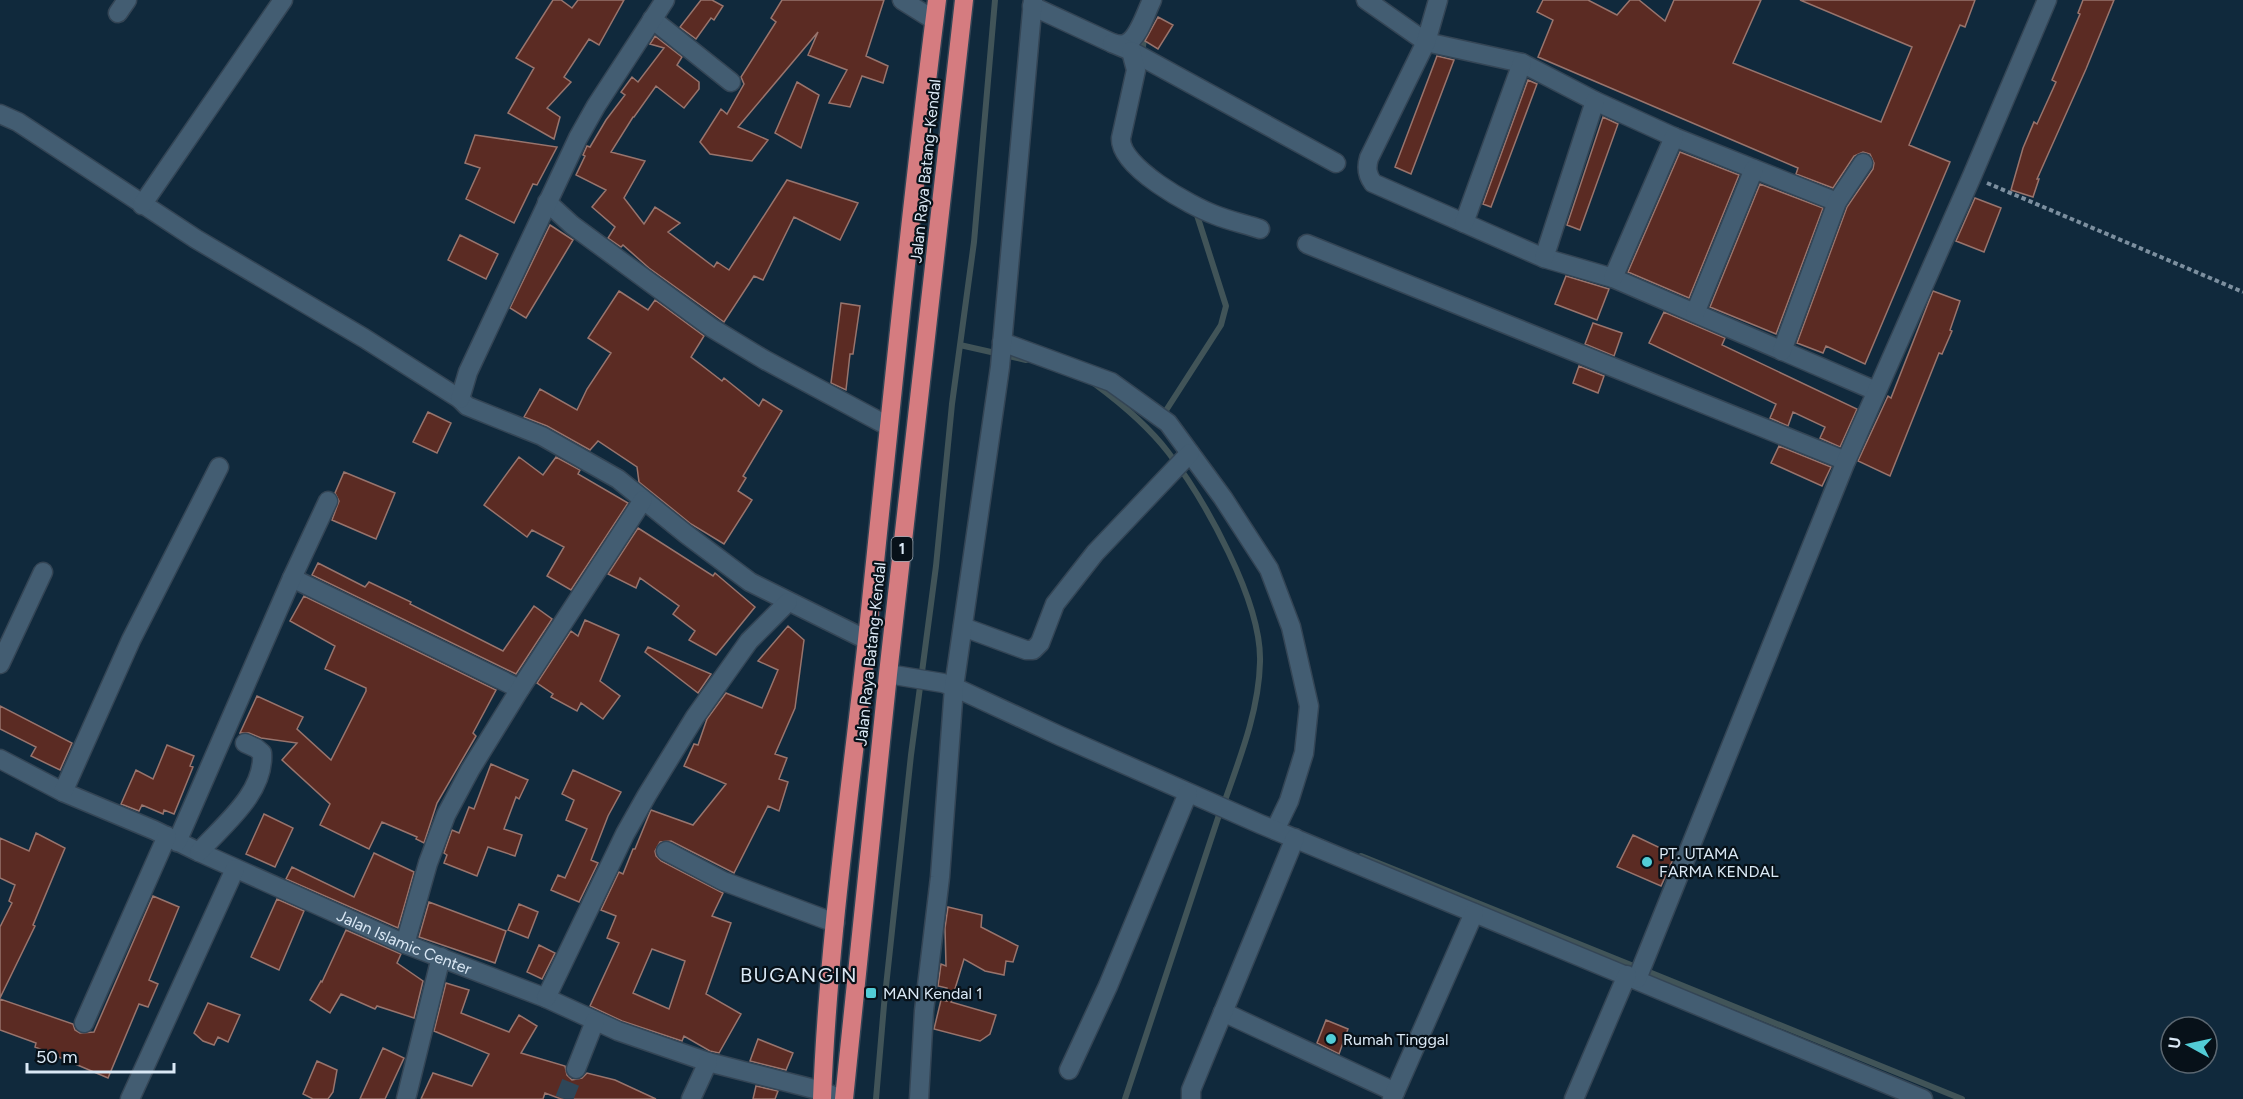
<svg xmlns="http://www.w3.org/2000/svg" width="2243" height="1099" font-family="Figtree,sans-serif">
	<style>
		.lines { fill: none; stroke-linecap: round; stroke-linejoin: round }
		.stream { stroke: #415458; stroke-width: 6 }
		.building { fill: #5b2b23; stroke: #98746d; stroke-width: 1.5; fill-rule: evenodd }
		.minor-tunnel { stroke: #2e4658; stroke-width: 18; stroke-dasharray: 18 9; stroke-linecap: butt }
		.minor-casing { stroke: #344555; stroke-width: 21 }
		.highway-casing { stroke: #344555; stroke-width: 21 }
		.path { stroke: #7c8f9f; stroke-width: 4; stroke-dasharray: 4.5 3; stroke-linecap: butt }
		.minor { stroke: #435d72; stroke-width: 18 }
		.highway { stroke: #d57c80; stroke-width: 18 }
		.poi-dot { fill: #52ccd6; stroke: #071119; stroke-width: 2 }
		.labels { text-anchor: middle; stroke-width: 4.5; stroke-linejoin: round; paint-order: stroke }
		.shield { fill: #071119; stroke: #9ba8b3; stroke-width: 1.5 }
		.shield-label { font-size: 15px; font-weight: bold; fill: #dae8f5 }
		.street-label { font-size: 16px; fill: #dae8f5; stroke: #071119 }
		.poi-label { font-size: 16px; fill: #dae8f5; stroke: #071119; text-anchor: start }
		.quarter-label { font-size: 20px; letter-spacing: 1.5px; fill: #dae8f5; stroke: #071119 }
	</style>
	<rect width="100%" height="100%" fill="#10293c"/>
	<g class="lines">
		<path class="stream" d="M1142,54L1145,31
			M960,345L1026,360
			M1095,384C1122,404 1148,426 1168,452C1205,500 1262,602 1260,662C1259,710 1240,758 1224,803
			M1165,412L1221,325L1226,306L1196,212
			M1361,856L1636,967
			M1649,972L1962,1099
			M876,1099L884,1005L911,755L936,566L952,404L974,242L995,0
			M1125,1099L1219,815"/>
	</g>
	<path class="building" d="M553,0H561L572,8L578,0H624L599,45L589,39L564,77L571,82L547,108L560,117L554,139L508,113L534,68L516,58Z
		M701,0H712L723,6L714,20L711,18L696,39L680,27Z
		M782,0H884L866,56L888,66L883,83L862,76L850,107L829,103L847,70L808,55L818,32L738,127L768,140L752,161L710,154L700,142L721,109L727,114L744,84L741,77L776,22L771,18Z
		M1543,0H1588L1617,15L1630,0H1639L1665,21L1674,0H1761L1733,63L1881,122L1912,47L1800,0H1975L1965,27L1960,25L1909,145L1950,162L1865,364L1826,346L1823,353L1797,343L1847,207L1873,169L1874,163L1870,154L1863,152L1854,156L1833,188L1796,174L1798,168L1538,57L1553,20L1537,12Z
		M2083,0H2114L2086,69L2037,179H2039L2033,197L2011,190L2023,148L2034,122L2037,124L2056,82L2052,80L2080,14L2078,13Z
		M1158,17L1173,25L1158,49L1145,41Z
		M655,36L682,57L677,65L699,82V89L684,108L656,86L634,117H633L611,152L645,161L624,198L644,224L655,207L680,223L668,232L714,267L717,262L729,270L787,180L858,203L840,240L794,217L763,280L754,276L724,322L649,268L623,245L621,247L608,238L615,227L592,207L606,190L576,175L585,156L583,155L587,146L590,147L606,120L625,95L621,92L632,77L638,82L664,48L650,44Z
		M1437,56L1454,60L1411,174L1395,167Z
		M1528,80L1537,84L1491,207L1483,204Z
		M797,82L819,95L801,148L775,133Z
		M1603,117L1618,124L1580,230L1567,225Z
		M475,135L557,147L537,185L533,184L514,223L466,199L480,168L465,163Z
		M1680,152L1739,175L1689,298L1628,272Z
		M1760,184L1823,208L1776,334L1710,307Z
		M1975,198L2001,208L1984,252L1956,241Z
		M550,225L573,240L526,318L510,308Z
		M460,235L498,254L486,279L448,260Z
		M1566,276L1609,289L1597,320L1555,304Z
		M619,291L648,310L655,300L704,336L691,357L722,381L724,378L759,406L763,399L782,411L743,476L746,478L738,491L752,500L724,544L691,524L639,482L637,467L598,441L590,450L547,426L524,417L540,389L577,410L587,389L611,353L588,338Z
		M1933,291L1960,301L1950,330L1952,331L1942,354L1939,353L1890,476L1858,461L1888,396L1891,398Z
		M841,303L860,306L853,354H850L846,390L831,383Z
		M1664,312L1725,338L1722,345L1857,409L1840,447L1820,438L1825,427L1793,412L1788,426L1770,418L1776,404L1649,343Z
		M1593,323L1622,333L1614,356L1585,344Z
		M1579,366L1604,376L1598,393L1573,383Z
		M428,412L451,423L437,453L413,442Z
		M1779,446L1831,467L1822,486L1771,463Z
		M519,457L543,475L556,457L580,470L578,474L628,503L571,590L547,576L564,547L532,530L527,537L484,505Z
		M344,472L395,493L376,539L332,520L339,501L335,493Z
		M638,528L713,576L715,573L755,607L716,655L689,640L695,631L673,614L679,606L640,578L636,588L608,574Z
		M318,563L365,587L369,582L411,602L410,604L503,651L534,606L552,619L516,674L312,575Z
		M304,596L496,690L473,733L476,736L437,803L424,843L416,839L417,837L382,822L369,849L320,825L330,804L282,760L297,743L261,738L249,733H240L257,696L303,717L297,729L331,760L366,691V688L325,669L335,646L290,621Z
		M585,620L619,635L600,681L620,696L603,719L581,703L577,711L551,697L553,694L537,683L571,631L578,636Z
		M788,626L804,640L795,708L775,754L787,758L779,779L788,782L779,811L768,806L734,873L671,841L660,842L655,851L656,856L661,861L723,893L712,916L731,923L706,994L741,1014L719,1053L710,1051L684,1036L682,1041L622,1021L590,1006L619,943L607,938L616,916L601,910L619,872L623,874L633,849H635L651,810L693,825L726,784L684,766L694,744L698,745L707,719L726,693L762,708L778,670L758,661ZM652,949L685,961L669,1009L633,993Z
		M648,647L711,674L698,693L645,652Z
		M0,706L72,743L60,770L31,756L36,747L0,729Z
		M167,745L194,756L190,766L193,767L174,814L164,810L163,814L142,805L139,811L121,804L136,770L153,779Z
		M491,764L528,780L519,799L516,797L504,829L522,835L515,856L488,847L477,876L444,863L447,855L444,853L452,830L459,833L469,807L474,809Z
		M573,770L621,792L608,816L591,860L598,863L579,902L551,890L558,875L565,878L587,829L566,820L574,800L562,794Z
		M264,814L293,828L275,867L246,854Z
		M36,833L65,848L33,925L35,926L0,998V927L12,903L9,901L15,885L0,878V838L29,851Z
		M1633,835L1675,855L1661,886L1617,867Z
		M374,853L414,872L398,928L286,879L292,867L354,897Z
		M153,896L179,907L149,980L158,984L148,1007L139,1004L108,1078L35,1047L36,1043L0,1030V999L73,1024L75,1030L80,1033L94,1032Z
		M277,899L304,911L279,970L251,957Z
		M429,902L506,931L495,963L419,937Z
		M519,904L538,912L528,938L508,930Z
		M948,907L982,915L981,927L1018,946L1013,962L1006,961L1004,975L985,971L964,959L951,1002L996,1015L990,1034L980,1041L934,1029L941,1000L947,1001V988L938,986L941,964L946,966L945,928Z
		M346,930L401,954L397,963L423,981L414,1018L377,1006L375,1009L341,994L330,1013L310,1000L321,981L322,982Z
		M539,945L555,953L542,979L527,972Z
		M446,983L469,990L461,1013L509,1032L519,1015L537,1026L521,1053L565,1066L567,1075L572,1080L582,1078L587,1073L615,1080L656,1099H561L545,1093L543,1099H421L433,1073L472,1086L489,1054L434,1031Z
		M208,1003L240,1015L228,1042L218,1037L214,1045L203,1041L194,1033Z
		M1326,1020L1348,1029L1339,1054L1317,1043Z
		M758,1039L793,1053L786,1070L750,1061Z
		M383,1048L404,1058L385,1099H360Z
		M317,1061L337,1070L333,1092L328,1099H313L303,1094Z
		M756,1086L778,1091L775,1099H753Z"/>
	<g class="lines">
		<path class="minor-tunnel" d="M564,1099L576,1069"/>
		<g class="minor-casing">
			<g id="minor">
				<path d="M902,0L934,20"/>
				<path d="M1366,0L1426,42L1522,63L1595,101L1674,137L1837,202"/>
				<path d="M1438,0L1426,42L1369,158C1366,168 1367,175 1373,183L1544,258L1613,278L1876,391"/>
				<path d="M1032,6L1112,43C1116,44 1122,46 1127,43C1139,37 1146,12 1152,0"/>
				<path d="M118,13L127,0"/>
				<path d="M652,19L731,82"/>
				<path d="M1112,43L1131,51L1336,163"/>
				<path d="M1131,51L1136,70L1121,138C1119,167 1191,206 1215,215C1230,221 1245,224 1260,229"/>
				<path d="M0,114L18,122L196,239L364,338L460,399L467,406L542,436L618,479L686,534L750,582L867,640"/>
				<path d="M547,202L572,225L712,328L765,360L888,426"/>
				<path d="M142,205L283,0"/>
				<path d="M1464,223L1522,63"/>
				<path d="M1307,244L1846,461"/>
				<path d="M1544,258L1595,101"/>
				<path d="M1613,278L1674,137"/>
				<path d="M1695,313L1754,169"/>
				<path d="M1002,342L1111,382L1168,423L1223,498L1269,569L1291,627L1309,706L1304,753L1289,801L1275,830"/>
				<path d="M1782,351L1837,202L1863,163"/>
				<path d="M460,399L468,372L578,138L596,106L665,0"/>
				<path d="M292,578L520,689"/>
				<path d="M963,627L1026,650H1033L1040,643L1055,604L1095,553L1190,453"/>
				<path d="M0,664L43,572"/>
				<path d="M888,674L943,683L954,687L1060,736L1260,824L1923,1099"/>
				<path id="s1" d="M0,759L63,792L154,830L199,852L405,944L546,998L618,1031L708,1062L822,1091L841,1099"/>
				<path d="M63,792L131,640L219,467"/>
				<path d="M177,842L292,578L328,501"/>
				<path d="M666,851L723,881L835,923"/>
				<path d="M199,852C223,825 265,793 262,753L256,748L245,743"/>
				<path d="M405,944L428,863L446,815L470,770L520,689L643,500"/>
				<path d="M1637,979L1846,461L1972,176L2047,0"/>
				<path d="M546,998L625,834L647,795L695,717L749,641L788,602"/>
				<path d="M1223,1012L1395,1092"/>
				<path d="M84,1023L167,836"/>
				<path d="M576,1069L595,1021"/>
				<path d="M1069,1070L1108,986L1188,793"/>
				<path d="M130,1099L235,869"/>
				<path d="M406,1099L441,957"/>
				<path d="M691,1099L708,1062"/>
				<path d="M919,1099L924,1011L940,877L954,687L1000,367L1033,0"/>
				<path d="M1191,1099V1090L1295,838"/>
				<path d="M1392,1099L1474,913"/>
				<path d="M1574,1099L1627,975"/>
			</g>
		</g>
		<g class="highway-casing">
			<path id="highway" d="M822,1099C828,945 850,793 867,640C889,427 910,213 937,0
				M844,1099L888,674L964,0"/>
		</g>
		<path class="path" d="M1987,183L2243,292"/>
		<use href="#minor" class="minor"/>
		<use href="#highway" class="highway"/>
	</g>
	<g class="poi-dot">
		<circle cx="1647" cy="862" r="6"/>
		<rect x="865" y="987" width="12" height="12" rx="3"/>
		<circle cx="1331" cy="1039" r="6"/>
	</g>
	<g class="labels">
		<rect class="shield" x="891.5" y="537" width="21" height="24" rx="4.5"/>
		<g class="shield-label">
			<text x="902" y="554">1</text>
		</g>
		<g class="street-label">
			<text transform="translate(925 171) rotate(-84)" y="6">Jalan Raya Batang-Kendal</text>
			<text transform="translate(870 654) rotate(-84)" y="6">Jalan Raya Batang-Kendal</text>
			<text dy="6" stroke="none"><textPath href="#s1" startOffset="444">Jalan Islamic Center</textPath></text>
		</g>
		<g class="poi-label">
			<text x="1659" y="859">PT. UTAMA<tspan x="1659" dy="18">FARMA KENDAL</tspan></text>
			<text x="883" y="999">MAN Kendal 1</text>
			<text x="1343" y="1045">Rumah Tinggal</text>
		</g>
		<g class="quarter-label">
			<text x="799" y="982">BUGANGIN</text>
		</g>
	</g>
	<g transform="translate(2189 1045) rotate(278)"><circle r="28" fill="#071119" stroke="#5b6771" stroke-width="1.5"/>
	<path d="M0-4.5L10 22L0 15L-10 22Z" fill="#52ccd6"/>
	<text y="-9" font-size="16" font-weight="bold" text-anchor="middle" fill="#dae8f5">U</text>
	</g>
	<path d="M27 1063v9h147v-9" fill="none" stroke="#dae8f5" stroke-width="3"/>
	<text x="36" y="1063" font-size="18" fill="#dae8f5" stroke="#071119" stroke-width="4.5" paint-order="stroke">50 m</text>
</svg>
